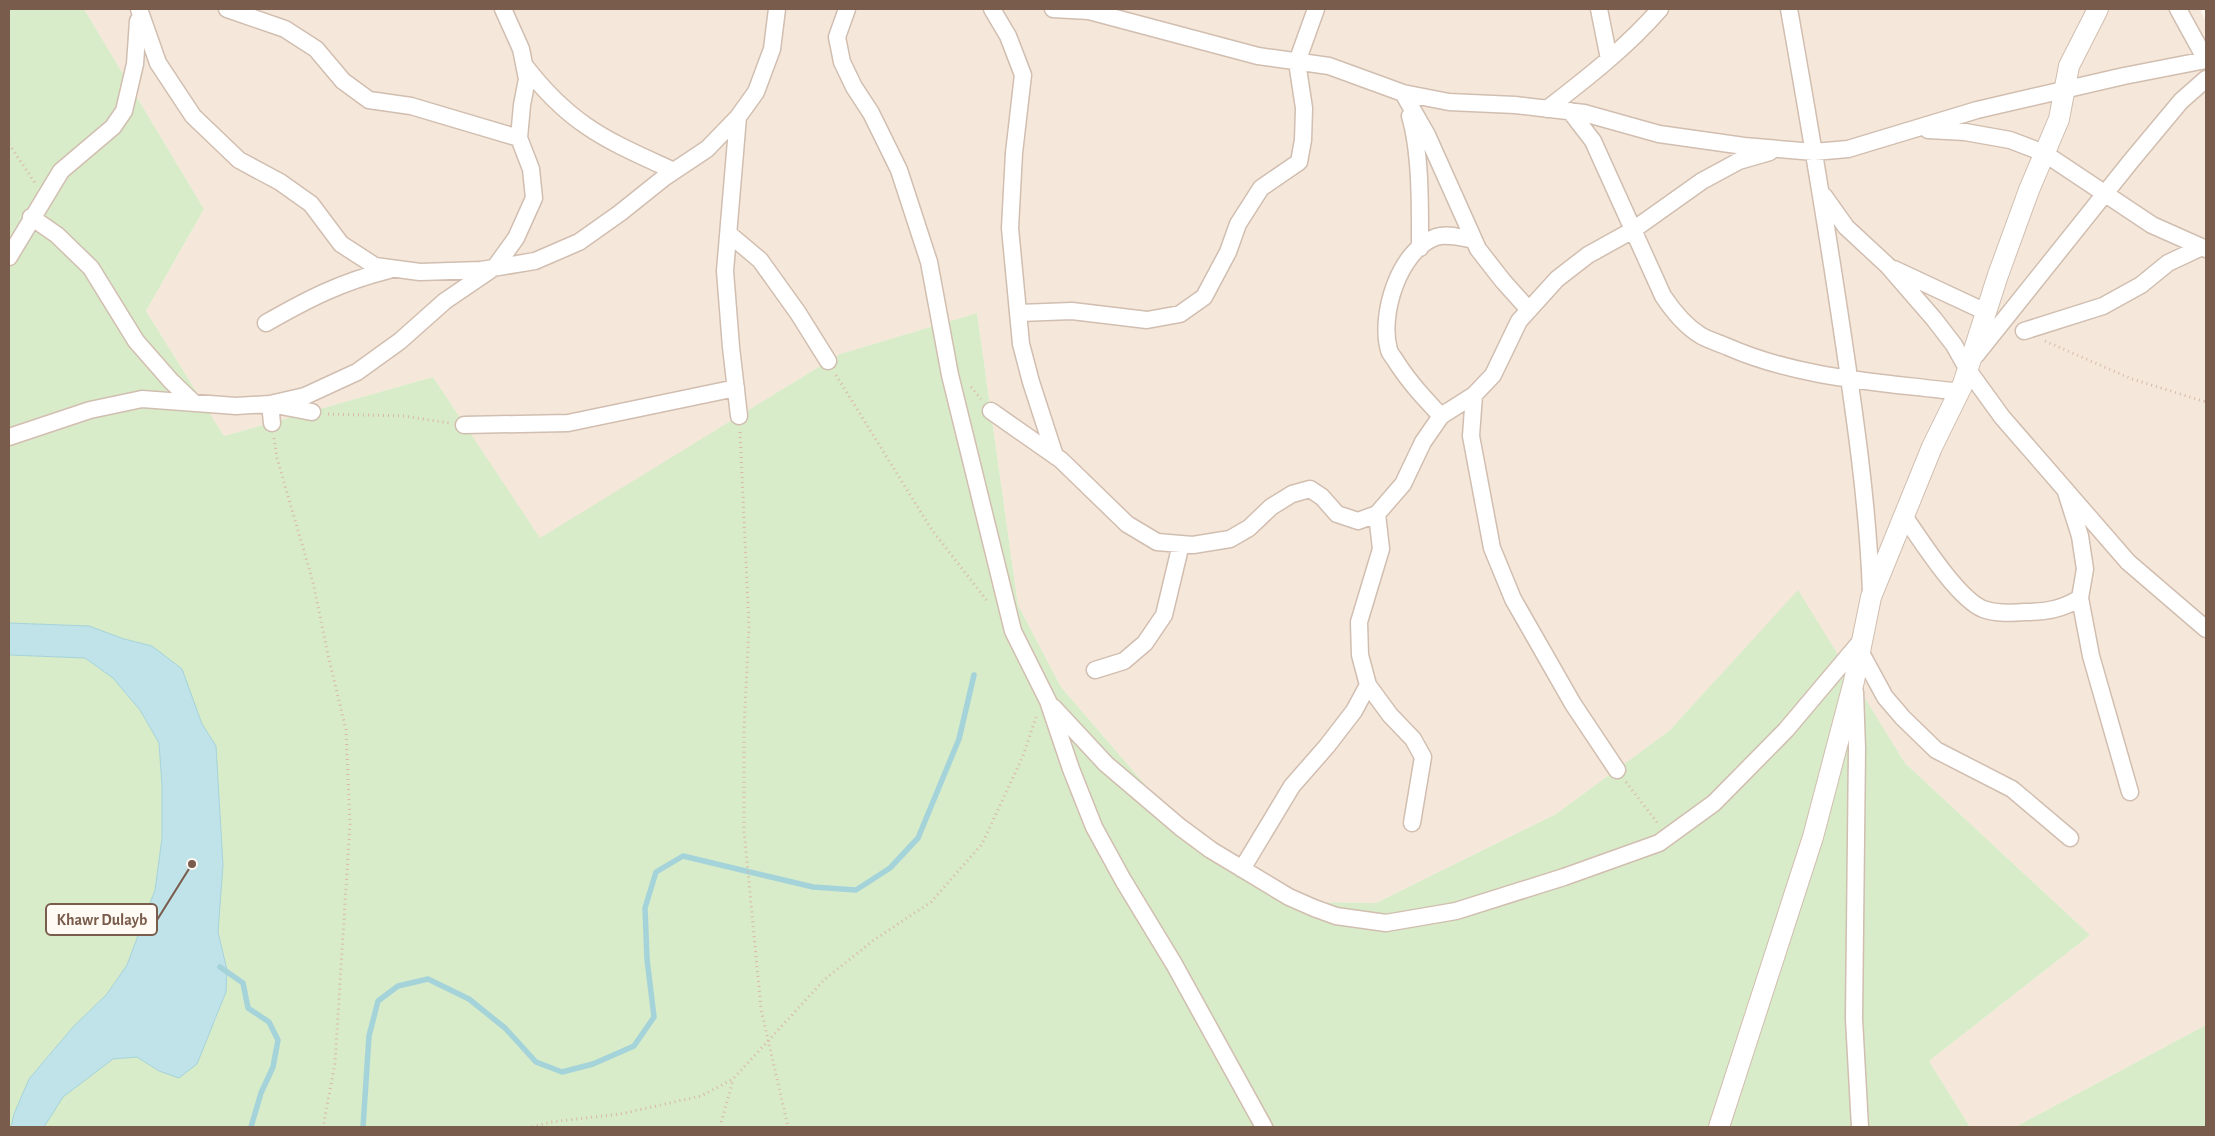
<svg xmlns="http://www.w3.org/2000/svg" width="2215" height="1136" font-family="'Alegreya Sans',sans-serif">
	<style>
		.residential { fill: #f5e8da }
		.green { fill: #d8ecc9 }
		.water { fill: #bfe3e8; stroke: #a5d3da }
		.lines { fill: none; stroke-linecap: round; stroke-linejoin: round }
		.stream { stroke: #a5d3da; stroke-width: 5.5 }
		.minor-casing { stroke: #d1beb0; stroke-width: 19 }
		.tertiary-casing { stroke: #d1beb0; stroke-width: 22 }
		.path { stroke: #d9b8a5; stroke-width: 3; stroke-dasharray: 1 4; stroke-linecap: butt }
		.minor { stroke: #fff; stroke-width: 16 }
		.tertiary { stroke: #fff; stroke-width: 20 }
		.leader { fill: none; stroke: #7a5c4d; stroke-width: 2 }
		.callout-dot { fill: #7a5c4d; stroke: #fffaf3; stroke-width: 2 }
		.callout { fill: #fffaf3; stroke: #7a5c4d; stroke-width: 2 }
		.callout-label { font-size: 16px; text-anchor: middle; font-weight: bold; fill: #7a5c4d }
	</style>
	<rect width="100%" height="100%" fill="#fdf6ec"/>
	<path class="residential" d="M84,9H2200L2206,22V1025L2015,1127H1970L1929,1061L2090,935L1905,763L1798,591L1669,731L1556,814L1376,903L1314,902L1172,816L1061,687L1018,605L977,313L840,354L540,539L433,377L224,436L146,311L204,209Z"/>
	<path class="green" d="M9,9H84L204,209L146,311L224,436L433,377L540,538L840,354L977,313L1018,605L1061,687L1172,816L1314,902L1376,903L1556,814L1669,731L1798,590L1905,763L2090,935L1929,1061L1970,1127H44L63,1097L113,1059L137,1057L159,1071L215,1021L226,992L227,970L218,932L223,865L216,746L202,724L194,702L152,646L124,639L46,625L9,623Z
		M9,655L85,658L113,678L140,710L159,743L162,786V838L155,890L127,965L107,994L73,1027L29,1079L14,1114L11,1127H9Z
		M2206,1025V1127H2015Z"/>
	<path class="water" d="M9,623L89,626L124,639L152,646L182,669L202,724L216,746L223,865L218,932L227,970L226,992L197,1064L179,1078L159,1071L137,1057L113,1059L63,1097L44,1127H11L14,1114L29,1079L73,1027L107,994L127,965L155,890L162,838V786L159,743L140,710L113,678L85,658L9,655Z"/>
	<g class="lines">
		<path class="stream" d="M220,967L243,983L248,1008L269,1022L278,1040L273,1067L261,1093L251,1127
			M363,1127L369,1036L378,1001L398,986L428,979L469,999L505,1028L536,1062L562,1072L593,1064L634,1046L654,1017L647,959L645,908L656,872L683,856L813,887L856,890L890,868L918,838L959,739L974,675"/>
		<g class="minor-casing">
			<path id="minor" d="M139,9L158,63L193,116L239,160L280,182L311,204L341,244L375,266L420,272L481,270L535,261L579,242L620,213L665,177L707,149L738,117L756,92L772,49L777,9
				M227,9L285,29L316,49L343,81L369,100L411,106L519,138
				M847,9L837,37L842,62L854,87L871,113L899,170L929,262L950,375L1013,631L1048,701L1071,769L1094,827L1123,880L1174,964L1264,1127
				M992,9L1008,36L1023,75L1014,153L1010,228L1021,344L1031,382L1055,456
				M1053,9L1089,11L1258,56L1329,66L1403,93L1449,102L1515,105L1584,113L1659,134L1744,146L1814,152L1848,149L1977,110L2124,76L2206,60L2178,9
				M1599,9L1609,59
				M1789,9C1808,116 1826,222 1842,330C1855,417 1868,505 1871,593
				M525,66C542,88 562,109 585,125C612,144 644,157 674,171
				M1403,93L1427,135L1478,249L1503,281L1529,310
				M1547,109C1587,78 1627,47 1660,9
				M1570,111L1593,141L1663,296C1673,311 1684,325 1700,335C1708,340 1719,343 1728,347C1801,379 1882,382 1959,392
				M1410,116C1421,153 1420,209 1420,248
				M738,117L725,271L731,347L739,416
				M1928,130L1965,132L2010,140L2044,153L2152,225L2206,249
				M1824,196L1846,227L1888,266L1934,319L1954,345L1968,370L2002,417L2128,562L2206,629
				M31,217L57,235L91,268L136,341L171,381L194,403
				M729,234L760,260L798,313L828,361
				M9,257L61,171L113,127L124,111L135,64L138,21
				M1894,269L1986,312
				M1019,313L1072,311L1147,320L1180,314L1204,297L1228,252L1238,224L1261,188L1299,162L1303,140L1304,108L1297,62L1316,9
				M266,323C308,299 341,282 389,270
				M2024,331L2103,306L2141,285L2168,263L2202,247
				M1976,355L2131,161L2181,101L2206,79
				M1474,395L1471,436L1492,548L1513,599L1573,704L1617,770
				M991,411L1061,460L1127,524L1157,542L1193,545L1230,539L1249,528L1271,507L1292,494L1310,489L1322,497L1337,514L1358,521L1377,514L1403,484L1423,442L1441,416L1474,395L1493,375L1519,321L1557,279L1588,255L1633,230L1702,181L1739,161L1770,152
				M1441,416C1425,399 1410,383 1397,363C1395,359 1390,354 1389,350C1379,315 1399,250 1436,237C1448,233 1462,238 1474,240
				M272,423L270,404L312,412
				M464,425L568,423L736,388
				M9,437L90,410L142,399L236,406L270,404L305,396L357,372L400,341L445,301L495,267L516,238L534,198L531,169L519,138L522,105L527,79L521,49L503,9
				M1904,516C1921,540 1957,598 1983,609C1996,614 2012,613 2025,612C2046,612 2063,609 2080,598L2085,569L2080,536L2066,492
				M2080,598L2091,656L2130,792
				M1860,651L1885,697L1903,718L1936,750L2012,789L2070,838
				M1095,670L1124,661L1145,643L1164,615L1181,544
				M1368,685L1390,715L1413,739L1423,757L1412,823
				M1855,692L1857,748L1854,1019L1860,1127
				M1053,707L1106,764L1180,827L1211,850L1289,897L1314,908L1336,916L1386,923L1456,911L1564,877L1659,843L1714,803L1786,730L1861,641
				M1242,869L1292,786L1327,746L1354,711L1368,685L1360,655L1359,622L1381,549L1377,514"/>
		</g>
		<g class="tertiary-casing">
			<path id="tertiary" d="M1719,1127L1813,837L1854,681L1871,597L1932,447L1963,384L1998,275L2029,190L2059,119L2069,66L2098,9"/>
		</g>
		<path class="path" d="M9,144L35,183
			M2045,341L2132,379L2206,402
			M836,375L932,530L988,602
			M971,387L981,399
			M328,414L404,416L449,423
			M740,432L749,627L744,728V830L761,1009L788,1127
			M274,438L277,458L313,582L328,655L346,730L350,824L335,1063L323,1127
			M1626,782L1659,825
			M532,1127L551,1122L620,1114L701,1096L733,1079L825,979L874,940L931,902L982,844L1023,756L1036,717
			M720,1127L733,1080"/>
		<use href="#minor" class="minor"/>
		<use href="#tertiary" class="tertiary"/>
	</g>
	<path class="leader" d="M192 864L157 920"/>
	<circle class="callout-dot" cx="192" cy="864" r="5"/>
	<rect class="callout" x="46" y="904" width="111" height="31" rx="5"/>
	<g class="callout-label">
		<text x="102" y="925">Khawr Dulayb</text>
	</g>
	<rect width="2215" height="1136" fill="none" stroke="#7a5c4d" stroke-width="20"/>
</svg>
